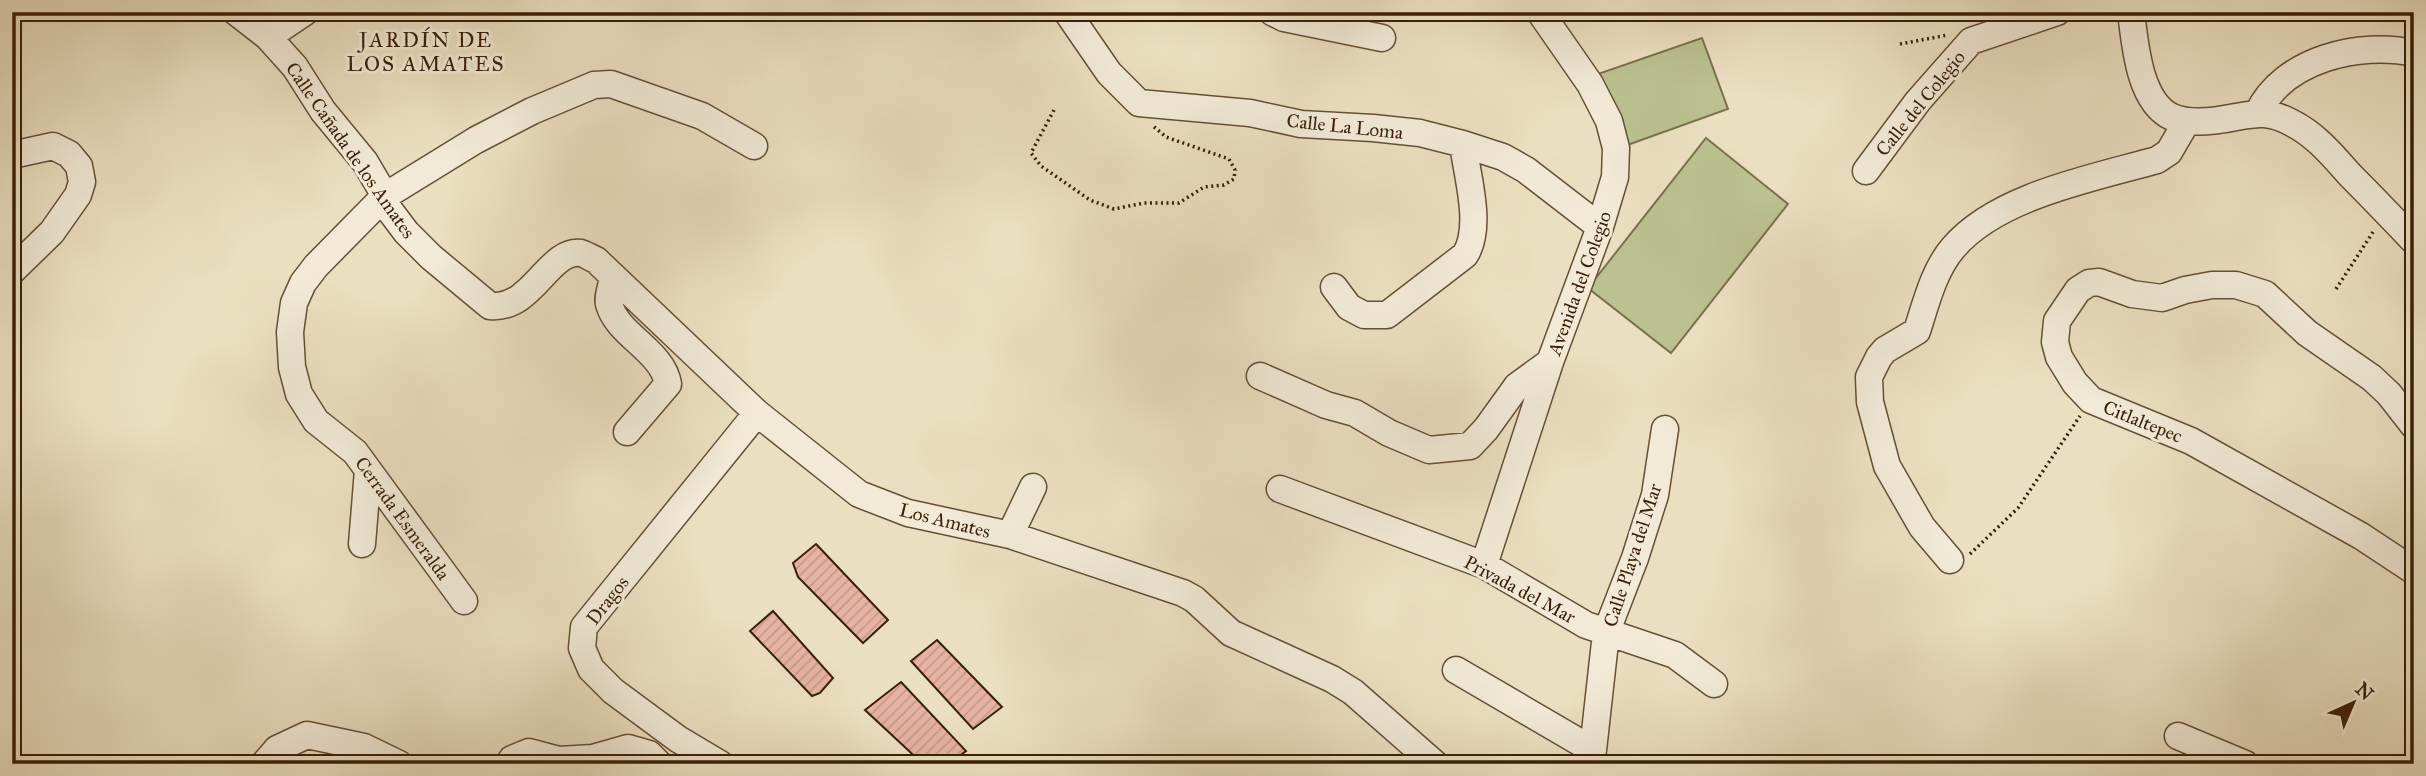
<svg xmlns="http://www.w3.org/2000/svg" width="2426" height="776" font-family="'IM FELL Great Primer',serif">
	<style>
		.garden { fill: #bbc190; stroke: #7a704c; stroke-width: 2 }
		.building { fill: url(#building-hatch); stroke: #391f07; stroke-width: 2 }
		.lines { fill: none; stroke-linecap: round; stroke-linejoin: round }
		.minor-casing { stroke: #664f36; stroke-width: 29 }
		.path { stroke: #391f07; stroke-width: 3.5; stroke-dasharray: 2 3.5; stroke-linecap: butt }
		.minor { stroke: #f2ead7; stroke-width: 26 }
		.labels { text-anchor: middle; stroke-width: 6; stroke-linejoin: round; paint-order: stroke }
		.street-label { font-size: 19px; fill: #391f07; stroke: #f2ead7 }
		.neighbourhood-label { font-size: 21px; letter-spacing: 2px; fill: #391f07; stroke: #f2ead7 }
	</style>
	<defs>
		<pattern id="building-hatch" width="6" height="6" patternUnits="userSpaceOnUse" patternTransform="scale(1.75)"><rect width="6" height="6" fill="#e6b2a3"/><path d="M-1 1l2-2M0 6l6-6M5 7l2-2" fill="none" stroke="#c6998b"/></pattern>
	</defs>
	<rect width="100%" height="100%" fill="#ebdfc1"/>
	<filter id="stains"><feTurbulence type="fractalNoise" baseFrequency=".00286" numOctaves="4"/><feColorMatrix values="0 0 0 0 .2 0 0 0 0 .09 0 0 0 0 .02 0 0 0 .5 -.17"/></filter>
	<radialGradient id="worn" r=".72"><stop offset=".6" stop-color="#630" stop-opacity="0"/><stop offset="1" stop-color="#630" stop-opacity=".3"/></radialGradient>
	<path class="garden" d="M1702,38L1728,109L1622,147L1595,75Z
		M1706,138L1788,204L1671,353L1588,288Z"/>
	<path class="building" d="M1339,12H1362L1358,22L1338,16Z
		M816,544L888,620L863,643L798,577L793,563Z
		M773,611L833,678L820,693L812,696L750,631Z
		M937,640L1002,707L973,729L911,661Z
		M901,682L966,751L948,764H923L865,710Z"/>
	<g class="lines">
		<g class="minor-casing">
			<path id="minor" d="M236,12L268,37L295,67L323,111L365,162L385,196L388,208L406,232L431,257L490,306C533,310 548,249 581,253C585,254 591,258 596,260L757,413L859,494L908,513L1010,535L1183,593L1194,599L1231,633L1332,679L1353,692L1435,764
				M1067,12L1109,73L1139,103L1250,113L1301,124L1373,128L1420,133L1463,144L1503,157L1526,170L1600,227
				M1272,12L1284,18L1382,38
				M2131,12C2135,44 2139,102 2172,117C2191,125 2217,121 2236,117C2258,113 2270,111 2292,123C2316,135 2333,156 2351,176C2372,197 2393,219 2414,241
				M268,37L305,12
				M2258,113C2283,59 2360,41 2414,53
				M12,155L53,146L69,154L79,166L82,182L78,195L52,232L12,271
				M1866,171L1918,101L1971,41L2057,12
				M613,277C612,285 607,297 609,304C617,335 663,351 668,384L627,432
				M1334,287L1349,307L1364,315H1387L1465,255C1483,227 1467,176 1463,144
				M1260,376L1326,405L1355,413L1389,433L1429,450L1470,446L1486,429L1517,386L1550,362
				M2414,426L2389,394L2372,378L2307,333L2265,294L2236,285H2212L2185,290L2162,298L2132,294L2099,282L2089,283L2078,290L2057,321L2055,342L2059,357L2075,383L2091,400L2191,441L2361,536L2414,571
				M1280,489L1484,565L1586,625L1675,655L1714,684
				M1010,535L1033,487
				M362,544L368,470
				M1950,560L1922,527L1887,466L1870,402L1869,377L1879,357L1885,350L1917,331C1926,303 1934,270 1953,248C1997,196 2093,178 2157,160L2169,152L2187,121
				M1484,565L1550,362L1600,227L1615,177L1616,148L1609,121L1590,84L1540,12
				M464,601L355,452L316,421L299,394L292,367L290,332L294,303L303,283L316,266L385,196L476,140L532,111L594,85L611,84L702,116L754,146
				M1456,670L1593,750
				M2178,736L2245,764
				M264,764L277,749L307,735L364,747L399,764
				M509,764L512,759L529,752L559,760L593,758L628,748L649,754L659,764
				M720,764L678,739L613,691L591,669L582,648L584,627L757,413
				M1589,764L1593,750L1606,633L1635,558L1655,495L1665,429"/>
		</g>
		<path class="path" d="M1900,44L1948,35
			M1054,110L1031,153L1041,166L1090,200L1114,209L1144,203H1179L1204,187L1224,185L1234,179L1235,170L1229,159L1166,137L1153,126
			M2336,289L2375,229
			M1970,554L2018,508L2080,416"/>
		<use href="#minor" class="minor"/>
	</g>
	<g class="labels">
		<g class="street-label">
			<text transform="translate(1920 103) rotate(-51)" y="7">Calle del Colegio</text>
			<text transform="translate(1345 126) rotate(6)" y="7">Calle La Loma</text>
			<text transform="translate(351 150) rotate(55)" y="7">Calle Cañada de los Amates</text>
			<text transform="translate(1579 283) rotate(-70)" y="7">Avenida del Colegio</text>
			<text transform="translate(2143 421) rotate(22)" y="7">Citlaltepec</text>
			<text transform="translate(403 518) rotate(54)" y="7">Cerrada Esmeralda</text>
			<text transform="translate(945 520) rotate(14)" y="7">Los Amates</text>
			<text transform="translate(1632 555) rotate(-72)" y="7">Calle Playa del Mar</text>
			<text transform="translate(1520 589) rotate(28)" y="7">Privada del Mar</text>
			<text transform="translate(607 600) rotate(-52)" y="7">Dragos</text>
		</g>
		<g class="neighbourhood-label">
			<text x="426" y="47">JARDÍN DE<tspan x="426" dy="24">LOS AMATES</tspan></text>
		</g>
	</g>
	<rect width="2426" height="776" fill="none" stroke="#ebdfc1" stroke-width="42"/>
	<rect x="14" y="14" width="2398" height="748" fill="none" stroke="#391f07" stroke-width="3.5"/>
	<rect x="21" y="21" width="2384" height="734" fill="none" stroke="#391f07" stroke-width="2"/>
	<g transform="translate(2353 703) rotate(44)" stroke="#f2ead7" stroke-width="5" paint-order="stroke">
	<path d="M0-5L12 26L0 18L-12 26Z" fill="#391f07"/>
	<text y="-10" font-size="19" font-weight="bold" text-anchor="middle" fill="#391f07">N</text>
	</g>
	<rect width="100%" height="100%" filter="url(#stains)"/>
	<rect width="100%" height="100%" fill="url(#worn)"/>
</svg>
